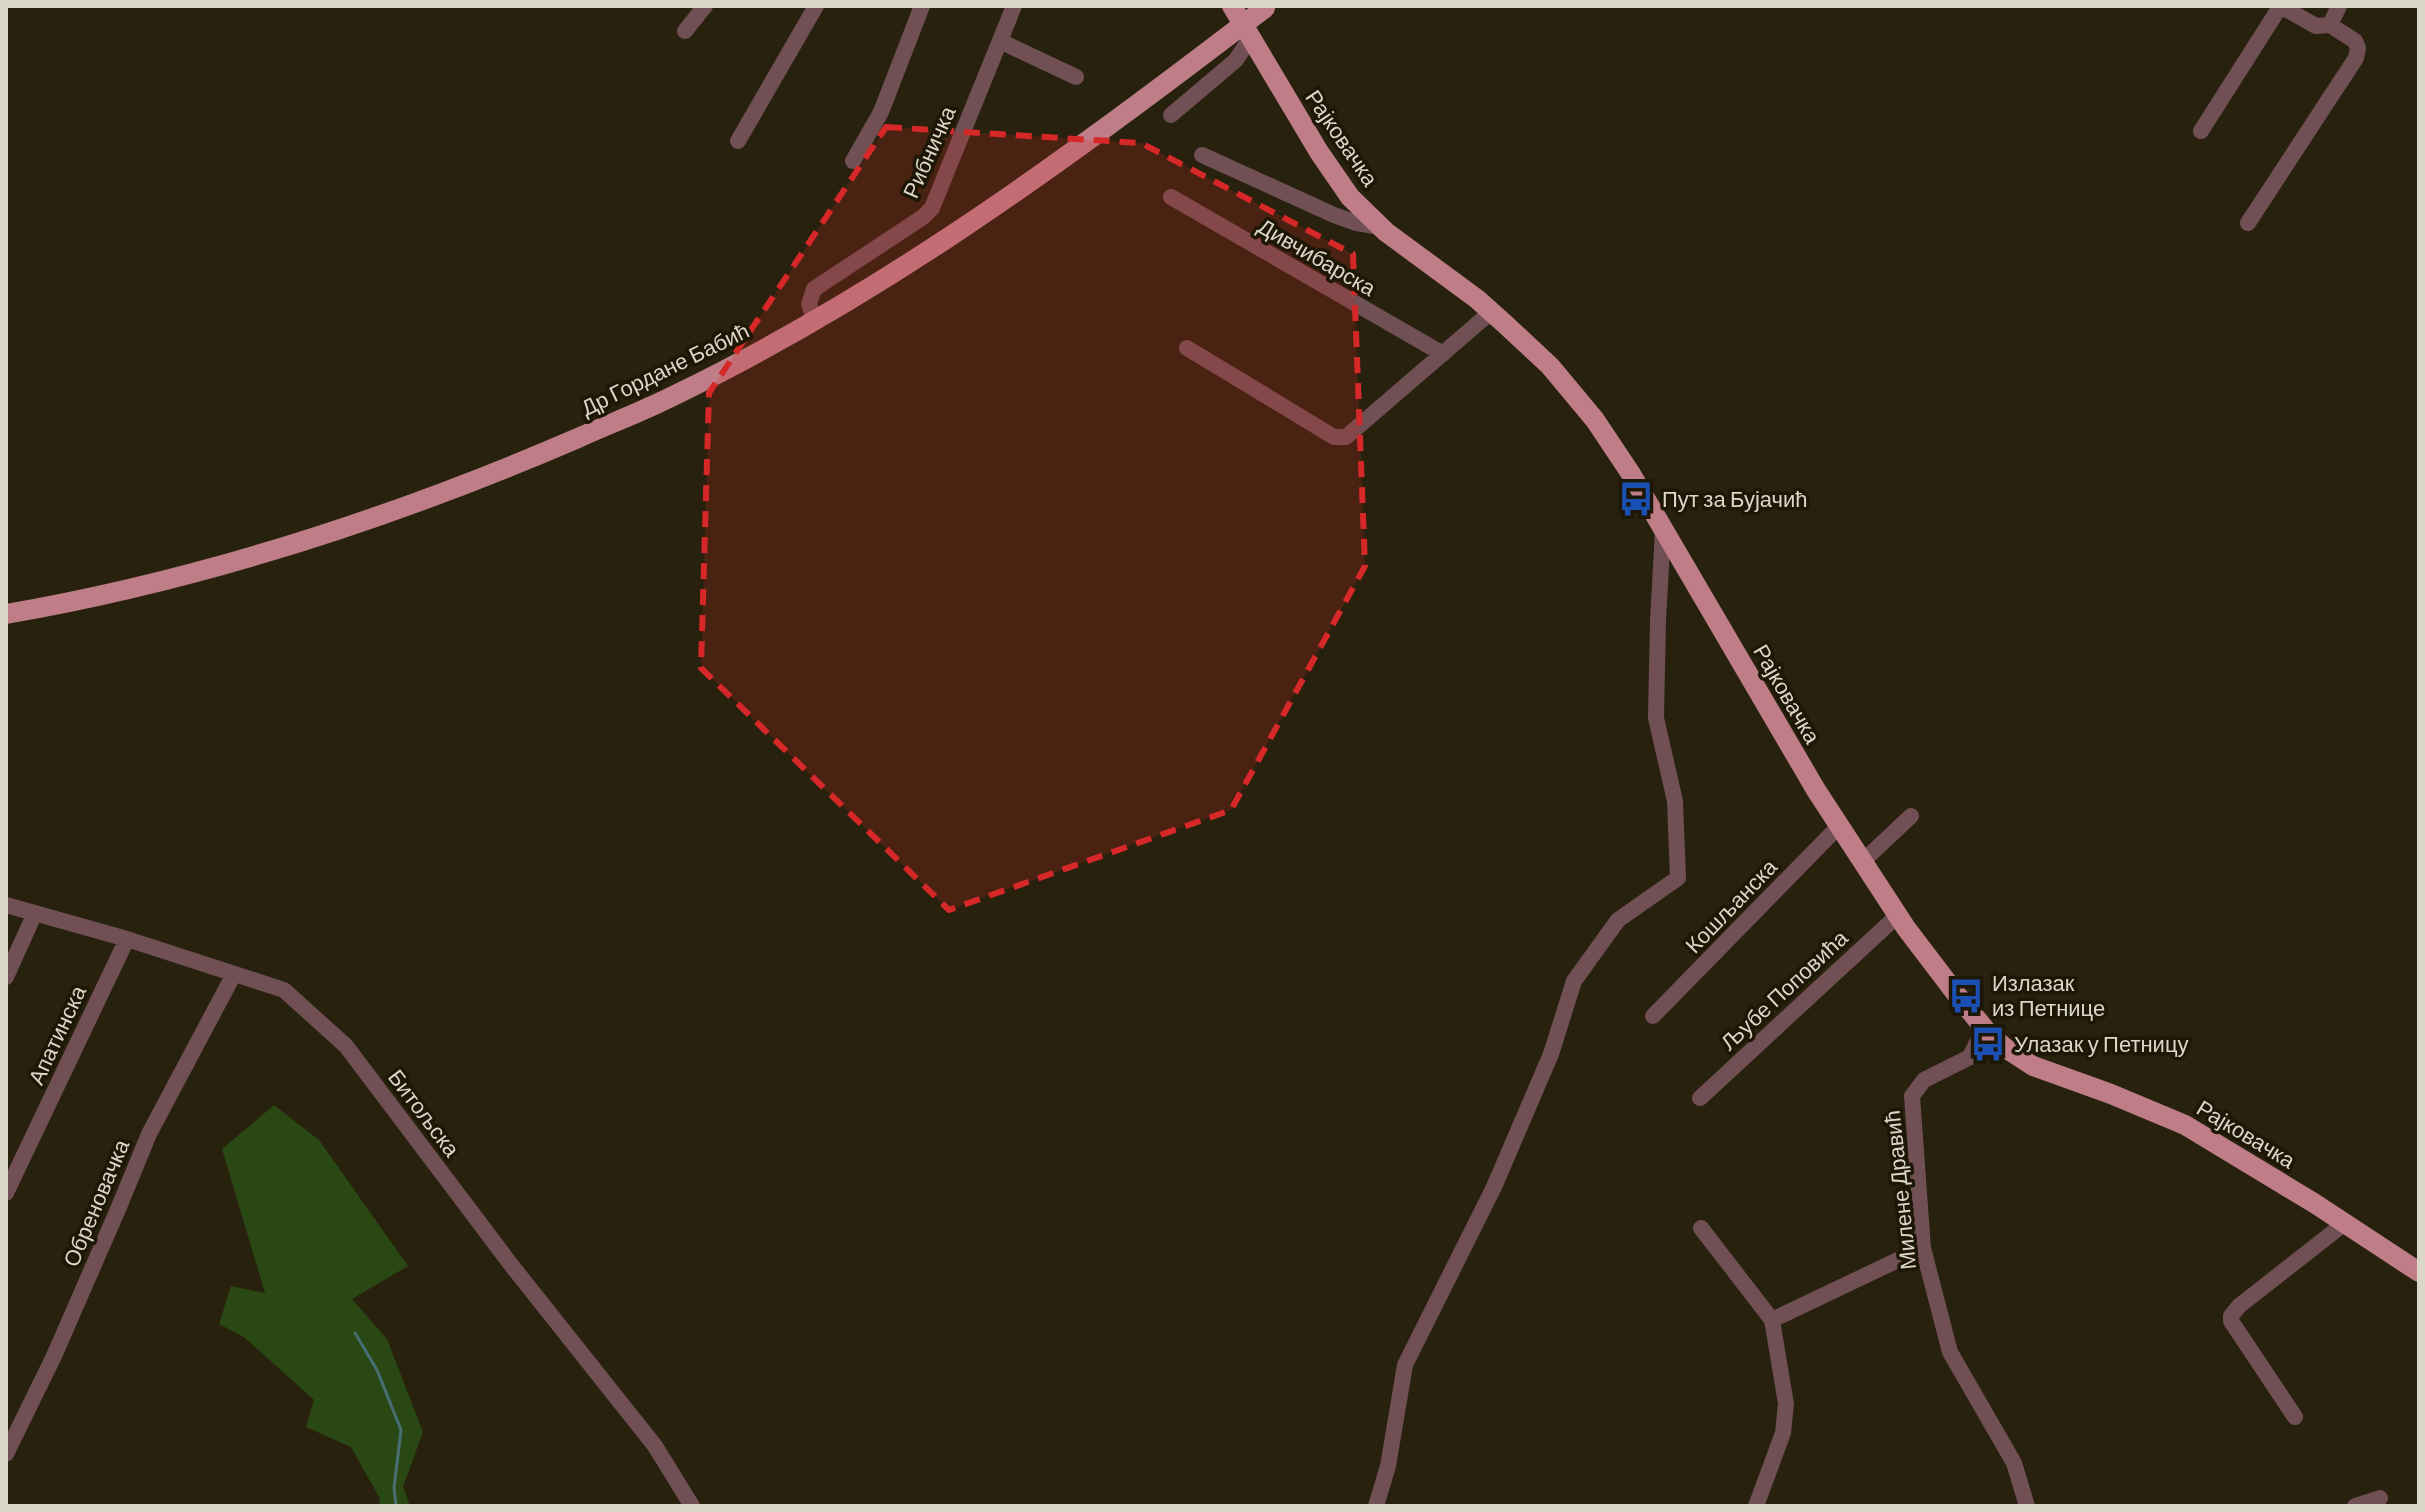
<svg xmlns="http://www.w3.org/2000/svg" width="2425" height="1512" font-family="Barlow,sans-serif">
	<style>
		.green { fill: #2a4813 }
		.lines { fill: none; stroke-linecap: round; stroke-linejoin: round }
		.stream { stroke: #476e73; stroke-width: 3 }
		.minor { stroke: #705054; stroke-width: 16 }
		.major { stroke: #be7d87; stroke-width: 20 }
		.major-bridge { stroke: #be7d87; stroke-width: 20 }
		.marked { fill: #d62828; fill-opacity: 0.2; stroke: #d62828; stroke-width: 6; stroke-dasharray: 16 10; stroke-linejoin: round }
		.labels { text-anchor: middle; stroke-width: 7; stroke-linejoin: round; paint-order: stroke }
		.street-label { font-size: 22px; fill: #dad6ca; stroke: #1e1705 }
		.poi-label { font-size: 22px; fill: #dad6ca; stroke: #1e1705; text-anchor: start }
	</style>
	<rect width="100%" height="100%" fill="#27210d"/>
	<path class="green" d="M274,1105L319,1140L408,1266L352,1299L387,1339L423,1432L403,1487L410,1506H379L380,1499L351,1447L306,1427L314,1400L244,1337L219,1324L231,1286L265,1293L222,1149Z"/>
	<g class="lines">
		<path class="stream" d="M355,1333L377,1370L401,1430L394,1488L396,1506"/>
		<path class="minor" d="M685,31L705,6
			M1000,41L1076,77
			M1171,115L1236,60L1251,37
			M2201,131L2278,10L2286,9L2316,26L2330,25
			M738,141L816,6
			M1202,155L1334,215L1356,223L1381,227
			M853,161L881,112L922,6
			M1171,197L1443,354
			M2248,223L2356,58L2358,48L2355,41L2330,25L2339,6
			M814,319L809,304L814,289L923,217L932,208L1014,6
			M1187,348L1334,437H1346L1491,312
			M1862,862L1911,816
			M6,905L127,939L284,990L346,1046L512,1266L655,1446L692,1506
			M6,977L35,913
			M1653,1016L1839,826
			M1984,1028L1970,1057L1924,1080L1912,1096L1923,1248L1950,1352L2014,1463L2027,1506
			M1700,1098L1898,915
			M6,1193L127,939
			M1701,1228L1772,1320L1786,1404L1783,1433L1756,1506
			M1772,1320L1923,1248
			M2295,1417L2231,1321V1316L2239,1306L2345,1223
			M6,1454L54,1356L119,1207L149,1134L234,974
			M1376,1506L1388,1466L1405,1365L1494,1187L1551,1054L1574,981L1618,920L1678,878L1675,801L1656,718L1658,621L1663,530
			M2355,1506L2380,1498"/>
		<path class="major" d="M1232,6L1319,152L1350,197L1386,232L1477,299L1506,325L1550,366L1595,420L1631,474L1816,790L1906,928L1957,995L1989,1034L2004,1047L2033,1066L2111,1094L2185,1125L2314,1203L2419,1272
			M6,614C203,580 395,517 578,438C609,424 641,412 671,397C868,302 1047,174 1220,42"/>
		<path class="major-bridge" d="M1220,42L1265,8"/>
	</g>
	<path class="marked" d="M886,127L1141,143L1353,254L1365,566L1231,810L949,910L701,668L709,393Z"/>
	<defs>
		<g id="bus-bare" transform="scale(2.76)"><path d="M-5-6H5V4H4V6H2V4H-2V6H-4V4H-5ZM-3.5-4V0h7V-4ZM-3.5 1.2v1.5H-2V1.2ZM2 1.2v1.5H3.5V1.2Z" fill="#1a4fb4" stroke="#1e1705" stroke-width="2.5" paint-order="stroke"/></g>
	</defs>
	<g fill-rule="evenodd">
		<use href="#bus-bare" x="1636" y="499"/>
		<use href="#bus-bare" x="1966" y="996"/>
		<use href="#bus-bare" x="1988" y="1044"/>
	</g>
	<g class="labels">
		<g class="street-label">
			<text transform="translate(1342 138) rotate(56)" y="8">Рајковачка</text>
			<text transform="translate(929 152) rotate(-66)" y="8">Рибничка</text>
			<text transform="translate(1317 257) rotate(30)" y="8">Дивчибарска</text>
			<text transform="translate(665 369) rotate(-26)" y="8">Др Гордане Бабић</text>
			<text transform="translate(1787 694) rotate(60)" y="8">Рајковачка</text>
			<text transform="translate(1731 906) rotate(-46)" y="8">Кошљанска</text>
			<text transform="translate(1784 990) rotate(-43)" y="8">Љубе Поповића</text>
			<text transform="translate(57 1035) rotate(-65)" y="8">Апатинска</text>
			<text transform="translate(424 1113) rotate(53)" y="8">Битољска</text>
			<text transform="translate(2246 1134) rotate(31)" y="8">Рајковачка</text>
			<text transform="translate(1900 1190) rotate(-96)" y="8">Милене Дравић</text>
			<text transform="translate(96 1203) rotate(-67)" y="8">Обреновачка</text>
		</g>
		<g class="poi-label">
			<text x="1662" y="507">Пут за Бујачић</text>
			<text x="1992" y="991">Излазак<tspan x="1992" dy="25">из Петнице</tspan></text>
			<text x="2014" y="1052">Улазак у Петницу</text>
		</g>
	</g>
	<rect width="2425" height="1512" fill="none" stroke="#dad6ca" stroke-width="16"/>
</svg>
